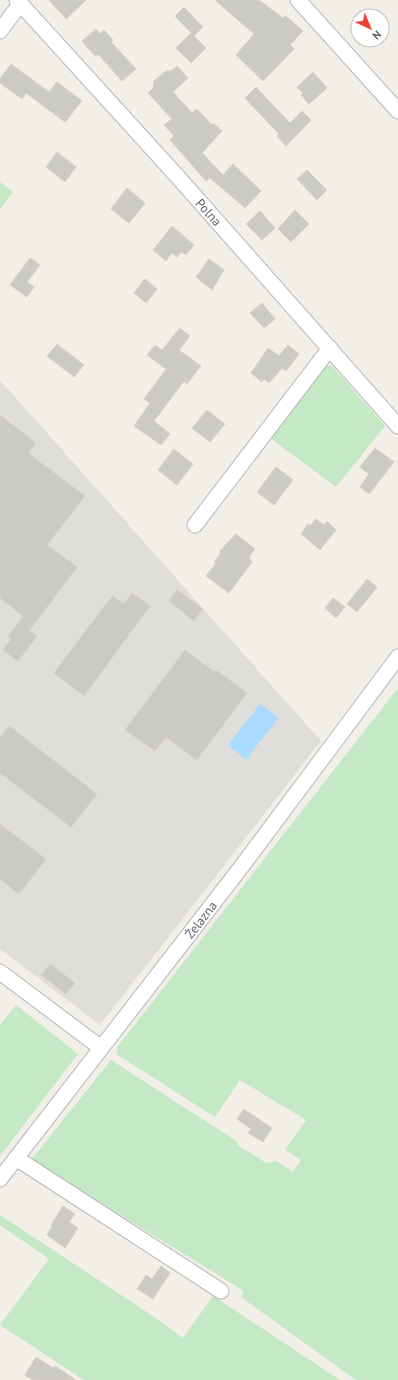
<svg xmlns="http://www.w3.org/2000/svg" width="398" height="1380" font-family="'PT Sans',sans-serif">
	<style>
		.industrial { fill: #e0deda }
		.green { fill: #c5e8c5 }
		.water { fill: #aadaff }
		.building { fill: #cccac5; stroke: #d6d1c6 }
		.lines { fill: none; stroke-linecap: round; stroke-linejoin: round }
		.minor-casing { stroke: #b5b8bc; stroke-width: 17 }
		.minor { stroke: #fff; stroke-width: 15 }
		.labels { text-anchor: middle; stroke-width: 3; stroke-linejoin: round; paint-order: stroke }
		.street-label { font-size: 13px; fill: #5f6368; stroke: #fff }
	</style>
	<rect width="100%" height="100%" fill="#f1efe8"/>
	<path class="industrial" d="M0,380L321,741L100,1025L0,949Z"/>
	<path class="green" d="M0,182L13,192L0,209Z
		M324,366H332L385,426L336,487L270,438Z
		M398,688V1380H356L241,1297L244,1291L31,1160L111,1060L238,1142L237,1145L266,1163L276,1161L293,1172L301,1160L285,1150L306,1120L240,1080L215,1117L116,1054L118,1046Z
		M16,1005L78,1054L0,1156V1025Z
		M0,1215L147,1312L183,1338L213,1296L340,1380H84L0,1325L49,1259L0,1225Z"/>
	<path class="water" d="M260,704L278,718L246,760L228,745Z"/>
	<path class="building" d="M49,0H86L66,19Z
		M215,0H259L283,18L286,16L303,31L290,45L294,49L263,81L236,55L254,34Z
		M184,7L203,27L194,36L206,48L191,63L176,48L191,33L175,16Z
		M96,29L100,34L104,30L113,40L111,42L136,69L122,81L98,54L95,56L82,41Z
		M11,64L49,92L57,82L82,101L65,122L26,93L22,99L0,83V79Z
		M177,66L188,78L173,92L192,113L197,109L212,125L213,123L222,131L202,153L223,175L233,164L261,191L245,208L210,178L206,181L170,140L174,136L164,125L172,119L148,93L153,88L154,81L166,71H171Z
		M313,72L327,88L309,104L301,95L303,93L297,87Z
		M256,87L290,123L302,111L311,120L286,146L277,136L279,134L245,98Z
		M57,152L76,167L65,182L46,167Z
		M307,170L327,190L317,200L297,179Z
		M127,188L145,203L129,223L111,209Z
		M295,210L309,224L291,242L278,229Z
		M260,211L275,228L262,240L246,224Z
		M172,226L194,245L186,255L181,252L177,257L172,253L166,261L153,250Z
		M30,258L40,265L27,282L34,287L27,297L10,285Z
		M209,259L224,270L212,290L196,277Z
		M145,279L157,289L146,303L134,293Z
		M262,303L275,319L264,328L250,313Z
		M180,328L190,336L179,350L201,366L187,384L184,381L154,421L170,434L161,445L134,426L150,403L144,399L166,369L147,355L155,345L162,350Z
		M57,344L84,365L74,377L47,356Z
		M288,345L299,354L286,371L282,368L269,383L264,379L262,382L251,373L268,348L279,356Z
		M207,410L225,424L210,442L192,428Z
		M0,415L36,443L28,453L85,496L47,545L77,567L29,631L37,636L18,661L3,650L11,639L8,637L23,616L0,598Z
		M375,448L394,462L369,494L360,487L369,474L360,467Z
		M174,449L193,464L177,485L158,470Z
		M276,467L293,480L274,505L257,492Z
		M316,519L324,525L327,521L336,530L320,550L301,534L308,524L310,526Z
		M236,534L255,549L249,557L252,562L229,593L206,576L216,563L214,562L221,553L219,552Z
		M367,579L377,587L357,612L347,604Z
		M177,590L203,609L194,621L169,601Z
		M132,593L150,606L84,696L54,673L112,596L124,604Z
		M333,598L345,607L336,618L325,608Z
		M185,650L214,672L216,670L247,693L197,760L166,737L155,751L125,730Z
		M9,726L97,794L71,827L0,773V737Z
		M0,824L46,859L19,894L0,879Z
		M50,964L75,983L66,994L41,975Z
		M244,1109L272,1128L263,1142L248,1133L251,1129L237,1119Z
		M63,1206L75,1214L69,1222L78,1228L65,1248L47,1235L52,1227L51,1225Z
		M161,1266L170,1273L153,1299L137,1289L146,1275L152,1279Z
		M36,1357L53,1368L55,1366L76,1380H33L25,1375Z"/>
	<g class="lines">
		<g class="minor-casing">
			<g id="minor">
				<path id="s1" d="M17,0L177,176L398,426"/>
				<path d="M298,0L398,111"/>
				<path d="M0,31L20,4"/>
				<path d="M195,525L330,348"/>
				<path d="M0,972L101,1048"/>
				<path d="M16,1158L221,1291"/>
				<path id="s2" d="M0,1179L242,866L398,657"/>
			</g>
		</g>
		<use href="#minor" class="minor"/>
	</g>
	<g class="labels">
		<g class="street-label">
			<text dy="5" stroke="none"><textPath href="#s1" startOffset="286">Polna</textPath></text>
			<text dy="5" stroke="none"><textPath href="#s2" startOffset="328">Żelazna</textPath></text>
		</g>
	</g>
	<g transform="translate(370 28) rotate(136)"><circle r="19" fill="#ffffff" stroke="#bfc1c3"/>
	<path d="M0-3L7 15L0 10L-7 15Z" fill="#ea4335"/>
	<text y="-6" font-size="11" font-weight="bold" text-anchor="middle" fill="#5f6368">N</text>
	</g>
</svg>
